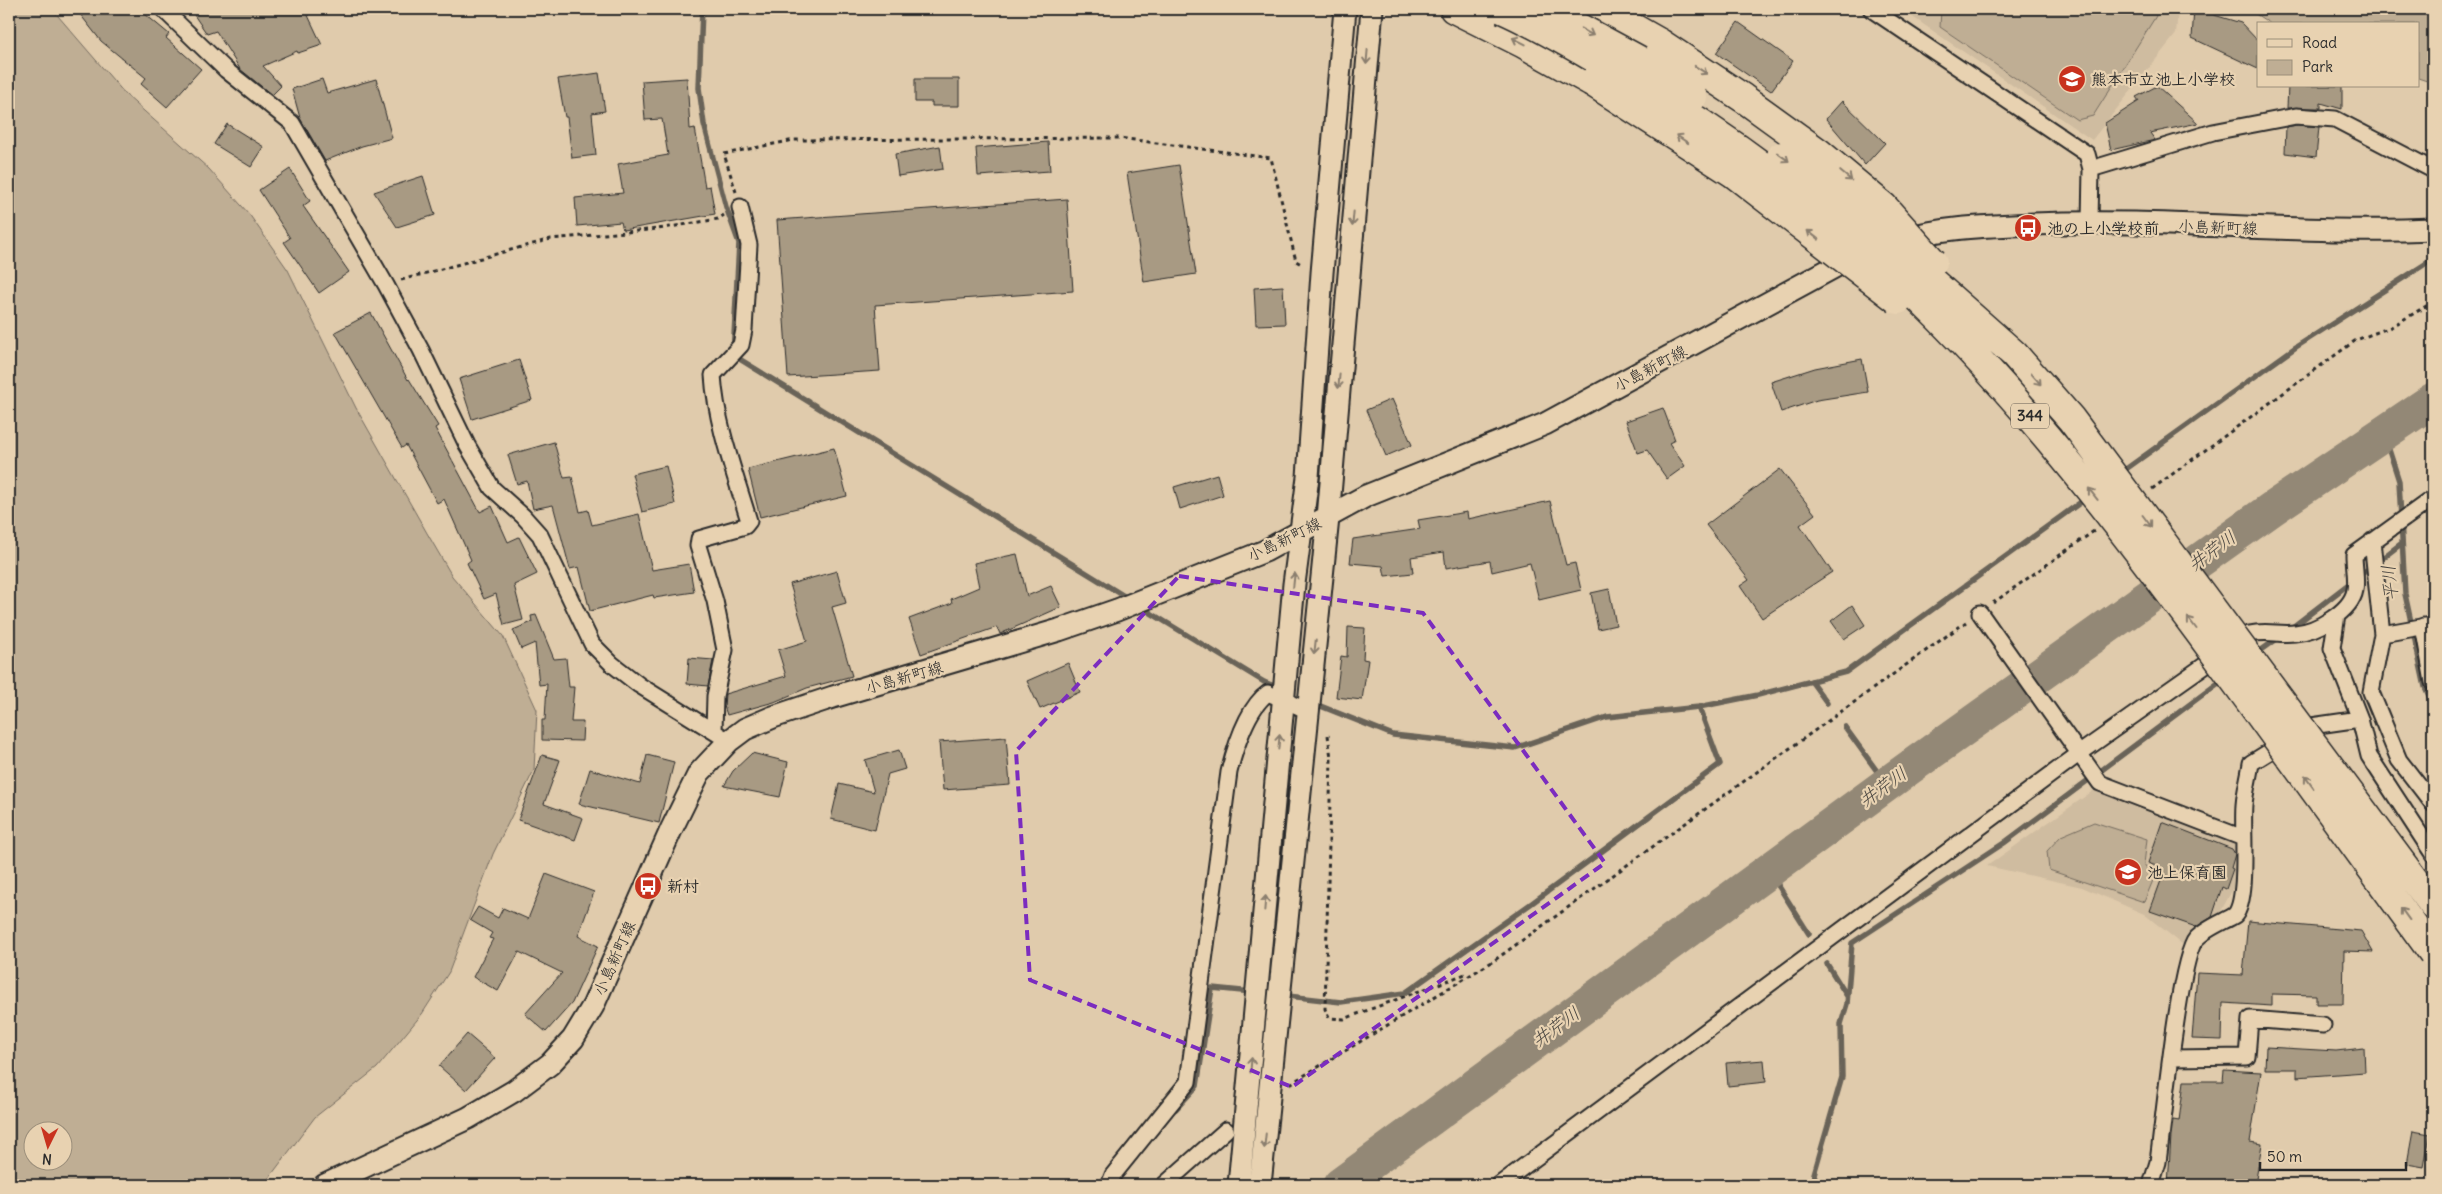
<svg xmlns="http://www.w3.org/2000/svg" width="2442" height="1194" font-family="Delius,'Klee One',sans-serif">
	<style>
		.built { fill: #cfbca0 }
		.green { fill: #bfae94; stroke: #756c60; fill-rule: evenodd }
		.lines { fill: none; stroke-linecap: round; stroke-linejoin: round }
		.stream { stroke: #696358; stroke-width: 5.5 }
		.river { stroke: #938876; stroke-width: 35 }
		.building { fill: #a89a83; stroke: #2b2b2b }
		.street-casing { stroke: #2b2b2b; stroke-width: 19 }
		.secondary-casing { stroke: #2b2b2b; stroke-width: 25 }
		.highway-casing { stroke: #2b2b2b; stroke-width: 31 }
		.path { stroke: #2b2b2b; stroke-width: 3; stroke-dasharray: 4 4; stroke-linecap: butt }
		.street { stroke: #e8d2b1; stroke-width: 15 }
		.secondary { stroke: #e8d2b1; stroke-width: 21 }
		.highway { stroke: #e8d2b1; stroke-width: 28 }
		.highway-bridge-casing { stroke: #2b2b2b; stroke-width: 31; stroke-linecap: butt }
		.highway-bridge { stroke: #e8d2b1; stroke-width: 28 }
		.oneway { stroke: #8a7e6e }
		.marked { fill: none; stroke: #7b2cbf; stroke-width: 4; stroke-dasharray: 10 6; stroke-linejoin: round }
		.labels { text-anchor: middle; stroke-width: 4.5; stroke-linejoin: round; paint-order: stroke }
		.shield { fill: #e8d2b1; stroke: #645d53; stroke-width: 1 }
		.shield-label { font-size: 15px; font-weight: bold; fill: #2b2b2b }
		.poi-label { font-size: 16px; font-weight: bold; fill: #2b2b2b; stroke: #e8d2b1; text-anchor: start }
		.street-label { font-size: 16px; fill: #2b2b2b; stroke: #e8d2b1 }
		.water-label { font-size: 18px; font-style: italic; fill: #45423e; stroke: #e8d2b1 }
	</style>
	<rect width="100%" height="100%" fill="#e0cbac"/>
	<filter id="ink" filterUnits="userSpaceOnUse"><feTurbulence type="fractalNoise" baseFrequency=".02" numOctaves="2"/><feDisplacementMap in="SourceGraphic" scale="10" xChannelSelector="R" yChannelSelector="G"/><feConvolveMatrix kernelMatrix="1 2 1 2 8 2 1 2 1" color-interpolation-filters="sRGB"/></filter>
	<g filter="url(#ink)">
		<path class="built" d="M1901,9H2178L2176,34L2092,140Z
			M2097,788L2102,794L2233,844L2241,856L2238,879L2212,928L2187,948L2144,914L2082,887L1987,866Z"/>
		<path class="green" d="M9,9H52L126,95L209,169L249,214L288,270L356,408L427,533L452,576L503,636L537,710L534,770L493,854L449,972L422,1014L377,1068L315,1117L269,1178L261,1185H9ZM32,1132H62V1162H32Z
			M1941,9H2155L2156,16L2093,116L2077,120L1940,27Z
			M2248,9H2433V83L2418,78V24H2271Z
			M2094,822L2147,839L2144,864L2154,878L2144,902L2049,870L2047,851L2061,836Z"/>
		<g class="lines">
			<path class="stream" d="M702,9L699,88L704,124L726,207L739,243L733,355L1129,599
				M2384,434L2399,481L2405,594L2425,687L2433,705
				M2119,474L2296,347L2433,259
				M1141,607L1264,682L1279,688
				M2290,629L2402,543
				M2256,654L2281,636
				M1811,681L1827,703
				M1313,703L1393,735L1515,748L1607,717L1699,707L1758,695L1846,672L2088,497
				M1845,727L1887,785
				M1769,871L1809,934
				M1827,964L1847,996
				M1261,993L1341,1002L1405,993L1532,903L1720,764L1699,707
				M1176,1109L1197,1086L1212,988L1252,992
				M1368,1165L1382,1185
				M1817,1185L1814,1174L1842,1077L1841,1024L1847,1004L1852,943L2004,843L2225,678"/>
			<path class="river" d="M1340,1185L1909,768L2273,508L2433,400"/>
		</g>
		<path class="building" d="M76,9H139L169,34L166,38L201,69L167,107L141,84L146,78L101,41Z
			M206,9H305L322,45L298,53L297,51L263,66L281,86L272,95L240,69L216,31L207,34L194,15Z
			M2194,9L2241,23L2258,41V69L2192,38Z
			M1738,22L1793,61L1771,91L1716,53Z
			M599,73L605,111L592,113L596,155L572,158L567,117H565L558,79Z
			M687,78L690,129L695,128L705,187L710,186L715,214L623,230L621,222L577,226L575,198L623,193L618,164L668,155L662,119L645,120L642,81Z
			M322,79L327,93L376,79L392,138L362,146L325,161L300,118L292,89Z
			M915,79H959V106H932V102H915Z
			M2157,86L2198,123L2150,133L2155,140L2111,150L2105,123L2139,101L2136,97Z
			M2288,86H2342V109L2321,103V108H2287Z
			M1842,101L1885,143L1865,165L1826,119Z
			M227,124L264,147L251,167L214,144Z
			M2297,125L2319,127L2316,157L2285,153L2286,127Z
			M1048,142L1050,171L978,176L976,148Z
			M940,146L943,169L898,176L895,154Z
			M1179,165L1196,274L1144,282L1127,173Z
			M290,169L310,201L303,206L349,272L319,293L284,242L290,238L259,190Z
			M423,176L435,215L397,227L374,192Z
			M1067,199L1073,291L875,305L880,371L788,377L777,220Z
			M1283,286L1285,324L1256,325L1254,288Z
			M371,313L408,380L409,379L438,426L435,428L480,512L492,506L508,542L519,537L537,574L514,585L523,620L504,625L496,594L484,599L467,563L471,560L444,499L437,503L406,445L402,448L335,332Z
			M1862,359L1868,392L1817,400L1781,412L1771,382L1815,368Z
			M519,360L532,400L472,419L459,379Z
			M1392,399L1412,445L1386,456L1366,410Z
			M1663,408L1675,440L1669,443L1685,466L1667,479L1647,450L1638,453L1626,421Z
			M554,442L564,478L572,477L580,512L588,510L592,525L639,514L652,570L689,564L694,592L654,598L653,595L590,611L579,567L570,569L553,505L533,509L527,481L517,484L508,455Z
			M834,448L847,496L760,517L748,469Z
			M666,466L675,504L642,512L632,474Z
			M1780,469L1815,514L1800,525L1832,572L1762,618L1740,586L1749,580L1706,525Z
			M1217,474L1223,495L1180,509L1174,487Z
			M1550,501L1566,565L1575,563L1581,590L1539,600L1530,563L1492,572L1490,561L1446,568L1444,552L1411,557L1413,573L1385,576L1383,566L1350,563L1353,539L1420,529L1418,520L1467,512L1468,519Z
			M1017,554L1027,596L1051,586L1061,607L1000,634L997,627L921,654L909,619L952,603L951,599L979,587L974,563Z
			M837,571L846,603L832,607L852,676L807,688L774,702L727,715L724,706L725,694L786,676L778,650L807,641L790,584Z
			M1609,589L1616,625L1598,629L1591,593Z
			M1852,605L1865,625L1844,639L1831,621Z
			M536,615L554,659L566,658L569,687H574L571,722H583L582,741L542,740V720H545L547,684L539,685L535,643L521,649L513,630L532,622L531,616Z
			M1348,627L1365,628L1363,659L1368,660L1362,700L1336,697L1341,656L1347,657Z
			M689,658L713,660L708,686L687,684Z
			M1068,663L1080,692L1040,709L1027,681Z
			M1006,737L1010,785L943,790L939,742Z
			M899,750L905,769L888,774L875,830L831,819L839,784L874,792L865,760Z
			M752,753L788,762L780,797L724,786L733,771Z
			M542,755L560,760L544,804L583,818L575,840L518,820Z
			M647,755L674,762L659,823L579,804L590,769L640,784Z
			M2162,822L2232,849L2235,854L2231,868L2233,869L2226,889L2222,887L2212,917L2196,927L2150,911L2163,875L2154,871L2156,866L2148,863Z
			M546,874L594,892L578,936L598,946L572,1003L546,1032L525,1014L562,973L519,952L498,991L473,977L493,939L489,938L492,933L470,920L478,907L498,918L503,908L528,919Z
			M2248,921L2361,931L2373,952L2344,951L2343,1004H2316V995L2272,994V1006L2223,1003L2222,1040L2192,1039L2197,973L2243,975Z
			M467,1034L495,1058L466,1090L439,1066Z
			M2266,1047L2336,1051L2364,1048L2365,1072L2297,1077V1069H2265Z
			M1764,1060L1766,1082L1728,1086L1726,1063Z
			M2224,1070L2261,1072L2250,1142L2262,1144L2255,1185H2168L2171,1136L2173,1120L2179,1121L2184,1081H2223Z
			M2413,1131L2430,1134L2424,1167L2407,1164Z"/>
		<g class="lines">
			<g class="street-casing">
				<path id="street" d="M163,9L226,70L292,123L386,285L421,350L467,445L492,488L523,516L540,535L592,644L612,664L639,685L729,741
					M1871,9L2087,154L2091,169L2090,222
					M2091,169L2213,132L2296,116L2335,119L2433,170
					M2372,541L2382,634L2371,692L2399,760L2433,804
					M1980,613L2100,783L2243,838
					M2337,615L2332,648L2360,719L2369,756L2433,854
					M2423,626L2433,682
					M2382,634L2432,625
					M714,731L715,696L725,650L715,601L698,546L699,539L745,526L749,521C735,474 716,424 713,375L741,345L744,330L749,245L740,207
					M2172,1058L2247,1057L2250,1019L2323,1025
					M1109,1185L1113,1175L1188,1082L1229,772C1235,748 1248,707 1268,693L1308,711
					M1164,1185L1226,1130
					M1499,1185L2080,753L2249,634C2268,630 2278,635 2295,633C2315,632 2351,612 2355,590C2357,580 2354,566 2354,555L2433,498
					M2151,1185L2158,1162C2163,1126 2179,958 2196,939C2205,929 2223,922 2235,915C2249,898 2242,829 2244,805C2245,791 2249,777 2251,763L2311,726L2360,719"/>
			</g>
			<g class="secondary-casing">
				<path id="secondary" d="M1899,240C1942,227 1989,226 2034,224C2167,218 2300,235 2433,229
					M325,1185L468,1118L514,1091L550,1064L573,1039L593,1006L671,830L699,773L729,741L745,729L773,717L833,697L1059,630L1117,610L1265,551L1366,496L1545,424L1838,265L1859,257
					M1239,1185L1294,584L1308,477L1322,273L1345,9
					M1260,1185L1328,518L1372,9"/>
			</g>
			<g class="highway-casing">
				<path id="highway" d="M1454,9L1524,44L1592,82
					M1600,9L1660,43"/>
			</g>
			<path class="path" d="M736,192L724,154L794,140L1119,138L1271,158L1296,261L1303,265
				M401,280L551,239L658,229L718,219L724,215
				M2152,489L2356,340L2391,327L2433,302
				M1993,603L2094,531
				M1328,735L1331,758L1325,1009L1329,1018L1344,1019L1468,973
				M1290,1084L1492,962L1966,622"/>
			<use href="#street" class="street"/>
			<use href="#secondary" class="secondary"/>
			<use href="#highway" class="highway"/>
			<g class="highway-bridge-casing">
				<path id="highway-bridge" d="M1502,9C1543,27 1581,51 1620,73C1712,126 1798,188 1877,259C1999,369 2100,499 2198,631C2277,738 2355,846 2433,953
					M1556,15L1639,60L1693,97
					M1660,43L1743,98L1818,152L1884,207L1933,262
					M1592,82L1733,173L1898,300
					M1781,156L1848,207L2014,354L2071,419L2433,905"/>
			</g>
			<use href="#highway-bridge" class="highway-bridge"/>
		</g>
		<defs><path id="oneway-shaft" d="M-6 0H5M1.5-3L5.5 0L1.5 3" fill="none" stroke-width="1.6" stroke-linecap="round" stroke-linejoin="round" transform="scale(1.25)"/></defs>
		<g class="oneway">
			<use href="#oneway-shaft" transform="translate(1587 32) rotate(29)"/>
			<use href="#oneway-shaft" transform="translate(1519 41) rotate(-153)"/>
			<use href="#oneway-shaft" transform="translate(1367 57) rotate(95)"/>
			<use href="#oneway-shaft" transform="translate(1701 70) rotate(33)"/>
			<use href="#oneway-shaft" transform="translate(1682 139) rotate(-146)"/>
			<use href="#oneway-shaft" transform="translate(1783 157) rotate(36)"/>
			<use href="#oneway-shaft" transform="translate(1846 176) rotate(40)"/>
			<use href="#oneway-shaft" transform="translate(1353 219) rotate(95)"/>
			<use href="#oneway-shaft" transform="translate(1813 235) rotate(-142)"/>
			<use href="#oneway-shaft" transform="translate(2036 379) rotate(49)"/>
			<use href="#oneway-shaft" transform="translate(1339 381) rotate(95)"/>
			<use href="#oneway-shaft" transform="translate(2093 494) rotate(-128)"/>
			<use href="#oneway-shaft" transform="translate(2147 521) rotate(53)"/>
			<use href="#oneway-shaft" transform="translate(1294 580) rotate(-84)"/>
			<use href="#oneway-shaft" transform="translate(2192 623) rotate(-127)"/>
			<use href="#oneway-shaft" transform="translate(1315 647) rotate(96)"/>
			<use href="#oneway-shaft" transform="translate(1279 742) rotate(-85)"/>
			<use href="#oneway-shaft" transform="translate(2309 782) rotate(-126)"/>
			<use href="#oneway-shaft" transform="translate(1265 903) rotate(-85)"/>
			<use href="#oneway-shaft" transform="translate(2405 914) rotate(-126)"/>
			<use href="#oneway-shaft" transform="translate(1251 1065) rotate(-85)"/>
			<use href="#oneway-shaft" transform="translate(1265 1141) rotate(96)"/>
		</g>
	</g>
	<path class="marked" d="M1179,576L1423,613L1605,863L1292,1087L1030,980L1016,751Z"/>
	<defs>
		<g id="school-disc" transform="scale(1.4375)"><circle r="9.5" fill="#c8321e" stroke="#e8d2b1"/><path d="M0-5L7-2L0 1L-7-2ZM-4 1L0 2.5L4 1V4Q0 6-4 4Z" fill="#fff"/></g>
		<g id="bus-disc" transform="scale(1.4375)"><circle r="9.5" fill="#c8321e" stroke="#e8d2b1"/><path d="M-5-6H5V4H4V6H2V4H-2V6H-4V4H-5ZM-3.5-4V0h7V-4ZM-3.5 1.2v1.5H-2V1.2ZM2 1.2v1.5H3.5V1.2Z" fill="#fff"/></g>
	</defs>
	<g fill-rule="evenodd">
		<use href="#school-disc" x="2072" y="79"/>
		<use href="#bus-disc" x="2028" y="228"/>
		<use href="#school-disc" x="2128" y="872"/>
		<use href="#bus-disc" x="648" y="886"/>
	</g>
	<g class="labels">
		<rect class="shield" x="2011" y="403.5" width="38" height="25" rx="4"/>
		<g class="shield-label">
			<text x="2030" y="421">344</text>
		</g>
		<g class="poi-label">
			<text x="2091" y="85">熊本市立池上小学校</text>
			<text x="2047" y="234">池の上小学校前</text>
			<text x="2147" y="878">池上保育園</text>
			<text x="667" y="892">新村</text>
		</g>
		<g class="street-label">
			<text transform="translate(2218 227) rotate(2)" y="6">小島新町線</text>
			<text transform="translate(1650 368) rotate(-28)" y="6">小島新町線</text>
			<text transform="translate(1284 539) rotate(-26)" y="6">小島新町線</text>
			<text transform="translate(904 677) rotate(-16)" y="6">小島新町線</text>
			<text transform="translate(614 958) rotate(-66)" y="6">小島新町線</text>
		</g>
		<g class="water-label">
			<text transform="translate(2212 551) rotate(-36)" y="6">井芹川</text>
			<text transform="translate(2390 583) rotate(-96)" y="6">平川</text>
			<text transform="translate(1883 787) rotate(-36)" y="6">井芹川</text>
			<text transform="translate(1556 1027) rotate(-36)" y="6">井芹川</text>
		</g>
	</g>
	<rect width="2442" height="1194" fill="none" stroke="#e8d2b1" stroke-width="30"/>
	<rect x="15" y="15" width="2412" height="1164" fill="none" stroke="#2b2b2b" stroke-width="2" filter="url(#ink)"/>
	<rect x="2257" y="22" width="162" height="65" fill="#e8d2b1" stroke="#9c8f7b"/>
	<rect x="2267" y="39" width="25" height="8" fill="#e8d2b1" stroke="#9c8f7b"/>
	<text x="2302" y="48" font-size="15" fill="#2b2b2b">Road</text>
	<rect x="2267" y="60" width="25" height="15" fill="#bfae94" stroke="#9c8f7b"/>
	<text x="2302" y="72" font-size="15" fill="#2b2b2b">Park</text>
	<g transform="translate(48 1146) rotate(185)"><circle r="24" fill="#e8d2b1" stroke="#9c8f7b"/>
	<path d="M0-4L9 19L0 12L-9 19Z" fill="#c8321e"/>
	<text y="-8" font-size="14" font-weight="bold" text-anchor="middle" fill="#2b2b2b">N</text>
	</g>
	<path d="M2260 1162v8h146v-8" fill="none" stroke="#2b2b2b" stroke-width="2.5"/>
	<text x="2267" y="1162" font-size="15" fill="#2b2b2b" stroke="#e8d2b1" stroke-width="4" paint-order="stroke">50 m</text>
</svg>
